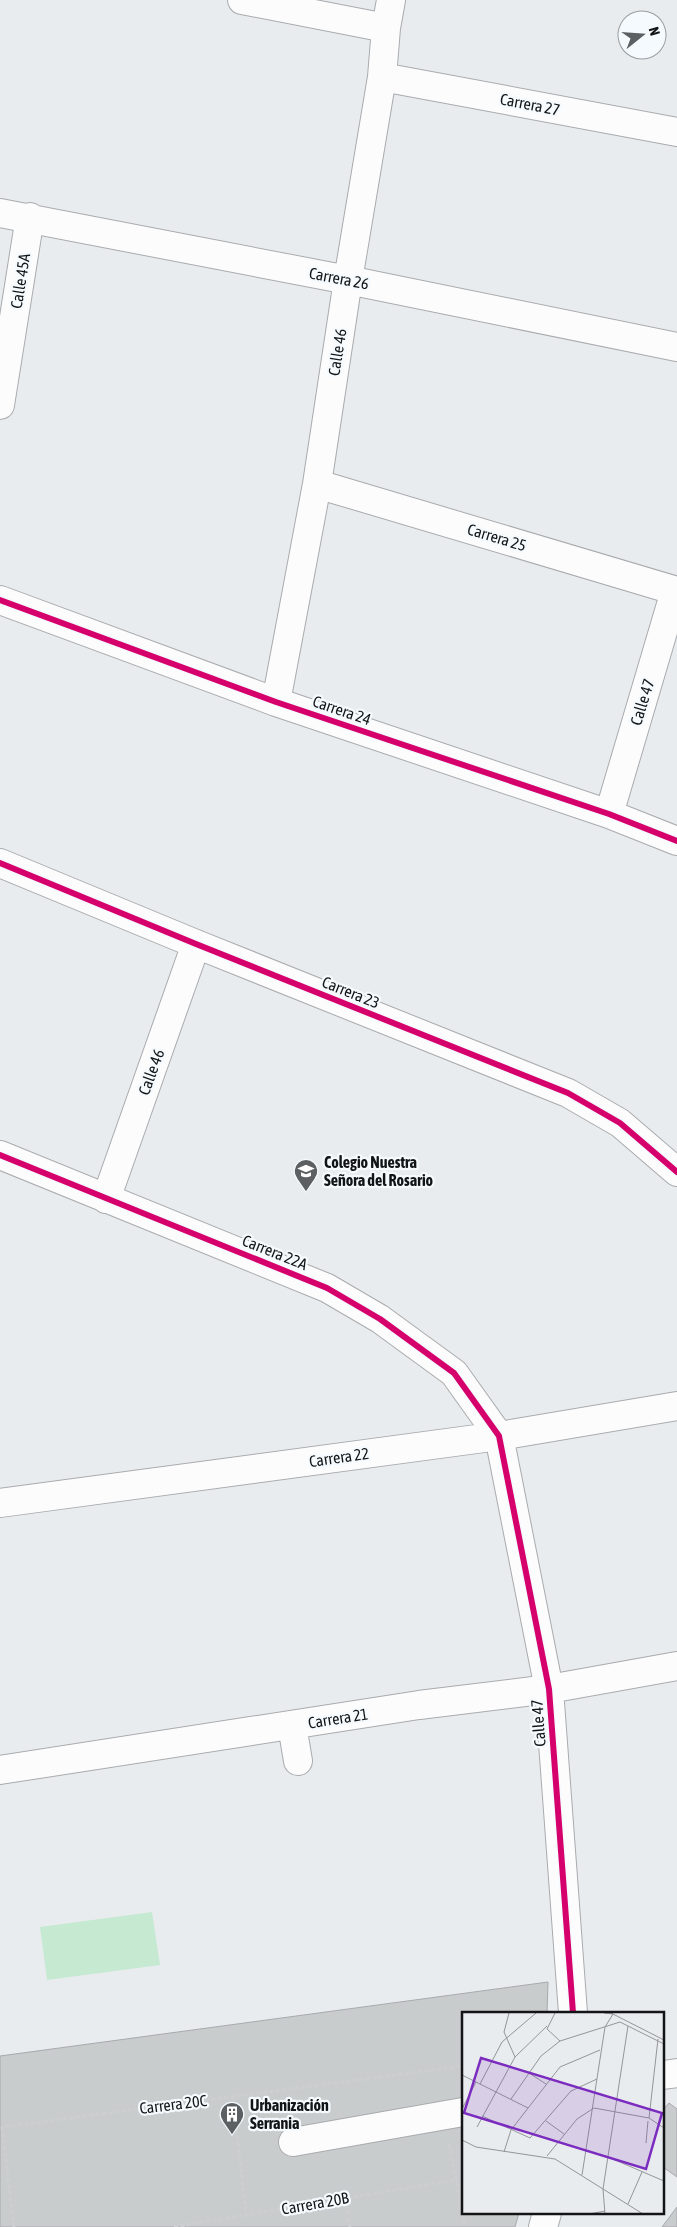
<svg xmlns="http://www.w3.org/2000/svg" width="677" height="2227" font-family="'Asap Condensed',sans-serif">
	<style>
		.green { fill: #c5e9d1 }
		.building { fill: #c9cccd; stroke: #a7a9ac }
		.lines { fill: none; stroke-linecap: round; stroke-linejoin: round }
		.minor-casing { stroke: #a9abad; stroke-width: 30 }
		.path { stroke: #cdcecf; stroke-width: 3; stroke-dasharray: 4 2.5; stroke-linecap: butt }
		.minor { stroke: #fcfcfd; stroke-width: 28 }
		.cycleway-casing { stroke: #f4fafe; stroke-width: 9 }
		.cycleway { stroke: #d6006c; stroke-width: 6 }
		.labels { text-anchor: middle; stroke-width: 4.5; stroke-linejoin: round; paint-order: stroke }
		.street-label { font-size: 16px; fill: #121416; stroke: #f4fafe }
		.poi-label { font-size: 16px; font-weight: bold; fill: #121416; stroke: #f4fafe; text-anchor: start }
		.inset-road { fill: none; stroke: #939698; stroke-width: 1 }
		.view { fill: #7b2cbf; fill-opacity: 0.15; stroke: #7b2cbf; stroke-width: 2.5 }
		.inset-edge { fill: none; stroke: #121416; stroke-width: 2.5 }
	</style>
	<rect width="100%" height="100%" fill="#e9ecef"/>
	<path class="green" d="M152,1912L160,1965L47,1980L40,1927Z"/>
	<path class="building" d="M548,1982L547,2013H463V2213H519L515,2227H0V2056Z
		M669,2103L677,2109V2177L663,2167V2110Z
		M677,2207V2227H662Z"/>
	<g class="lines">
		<g class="minor-casing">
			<path id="minor" d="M242,0L386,28
				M382,77L677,132
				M0,213L348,280L677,347
				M0,405L30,217
				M317,484L677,591
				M0,600L276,702L609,814L677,841
				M276,702L317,484L348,280L382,77L386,28L391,0
				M609,814L675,591
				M0,863L196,944L568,1093L620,1123L677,1172
				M0,1155L327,1288L380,1319L454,1373L499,1436L549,1689L573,2013
				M106,1199L196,944
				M0,1503L499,1436L677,1406
				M292,1725L298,1761
				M0,1770L419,1705L549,1689L677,1666
				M663,2075L677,2073
				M293,2142L463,2112
				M543,2227L547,2213"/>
		</g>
		<path class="path" d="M233,2097L246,2215
			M449,2144L465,2227
			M345,2198L350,2227
			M14,2227L2,2127L463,2066
			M174,2227L456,2180"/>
		<use href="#minor" class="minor"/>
		<g class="cycleway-casing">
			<path id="cycleway" d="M0,600L276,702L609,814L677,841
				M0,863L196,944L568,1093L620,1123L677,1172
				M0,1155L327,1288L380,1319L454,1373L499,1436L549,1689L573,2013"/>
		</g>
		<use href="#cycleway" class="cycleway"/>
	</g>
	<defs>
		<g id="school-pin" transform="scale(1.25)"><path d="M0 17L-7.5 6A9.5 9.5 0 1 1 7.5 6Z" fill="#5d6062" stroke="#f4fafe"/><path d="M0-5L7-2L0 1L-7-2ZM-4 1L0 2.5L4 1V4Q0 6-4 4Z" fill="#fff"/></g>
		<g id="building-pin" transform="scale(1.25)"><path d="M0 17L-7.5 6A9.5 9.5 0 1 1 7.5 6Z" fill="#5d6062" stroke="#f4fafe"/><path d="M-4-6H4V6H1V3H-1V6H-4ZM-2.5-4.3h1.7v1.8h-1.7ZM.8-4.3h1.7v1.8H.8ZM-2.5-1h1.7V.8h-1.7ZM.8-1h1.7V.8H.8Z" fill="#fff"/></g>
	</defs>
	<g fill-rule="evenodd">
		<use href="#school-pin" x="306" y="1171"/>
		<use href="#building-pin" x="232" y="2114"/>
	</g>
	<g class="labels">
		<g class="street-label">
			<text transform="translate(530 104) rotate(11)" y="6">Carrera 27</text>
			<text transform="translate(339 278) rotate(11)" y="6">Carrera 26</text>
			<text transform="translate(20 281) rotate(-81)" y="6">Calle 45A</text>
			<text transform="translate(337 352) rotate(-81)" y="6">Calle 46</text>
			<text transform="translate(497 537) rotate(17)" y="6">Carrera 25</text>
			<text transform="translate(642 702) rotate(-73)" y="6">Calle 47</text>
			<text transform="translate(342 710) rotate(19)" y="6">Carrera 24</text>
			<text transform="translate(351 992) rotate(22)" y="6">Carrera 23</text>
			<text transform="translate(151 1072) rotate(-70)" y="6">Calle 46</text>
			<text transform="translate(275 1252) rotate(22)" y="6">Carrera 22A</text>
			<text transform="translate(339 1457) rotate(-8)" y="6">Carrera 22</text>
			<text transform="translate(338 1718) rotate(-9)" y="6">Carrera 21</text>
			<text transform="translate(538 1723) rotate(-94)" y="6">Calle 47</text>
			<text transform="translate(173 2104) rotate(-7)" y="6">Carrera 20C</text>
			<text transform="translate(315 2203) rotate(-10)" y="6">Carrera 20B</text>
		</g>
		<g class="poi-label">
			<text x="324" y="1168">Colegio Nuestra<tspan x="324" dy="18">Señora del Rosario</tspan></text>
			<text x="250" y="2111">Urbanización<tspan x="250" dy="18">Serrania</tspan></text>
		</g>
	</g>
	<g transform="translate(462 2012)">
		<rect width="202" height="202" fill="#e9ecef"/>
		<path class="inset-road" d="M47,1L42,20L53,45M93,1L85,17L98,29L158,10L202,32M142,1L151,2L143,15M149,1L202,28M67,61L84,72M0,63L66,96M18,72L40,30L74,1M49,87L79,44L98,29M0,97L14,70M20,104L68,126L109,79L135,67M187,106L196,27M84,109L102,122M15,115L53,45L85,14M0,128L14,135L93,147L181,202M184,131L186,109M42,140L49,118L98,55L138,38M85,144L115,107L132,96L187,106L202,116M146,145L202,169M120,163L143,15M166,192L180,160M127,202L143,199M143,202L141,177L166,14"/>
		<path class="view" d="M19,46L200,101L184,157L2,101Z"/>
		<rect width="202" height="202" class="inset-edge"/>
	</g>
	<g transform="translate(642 35) rotate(73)"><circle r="24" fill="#f4fafe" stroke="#9a9ea1"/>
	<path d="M0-4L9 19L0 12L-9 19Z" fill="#5d6062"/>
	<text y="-8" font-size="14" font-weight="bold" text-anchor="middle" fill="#121416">N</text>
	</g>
</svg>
